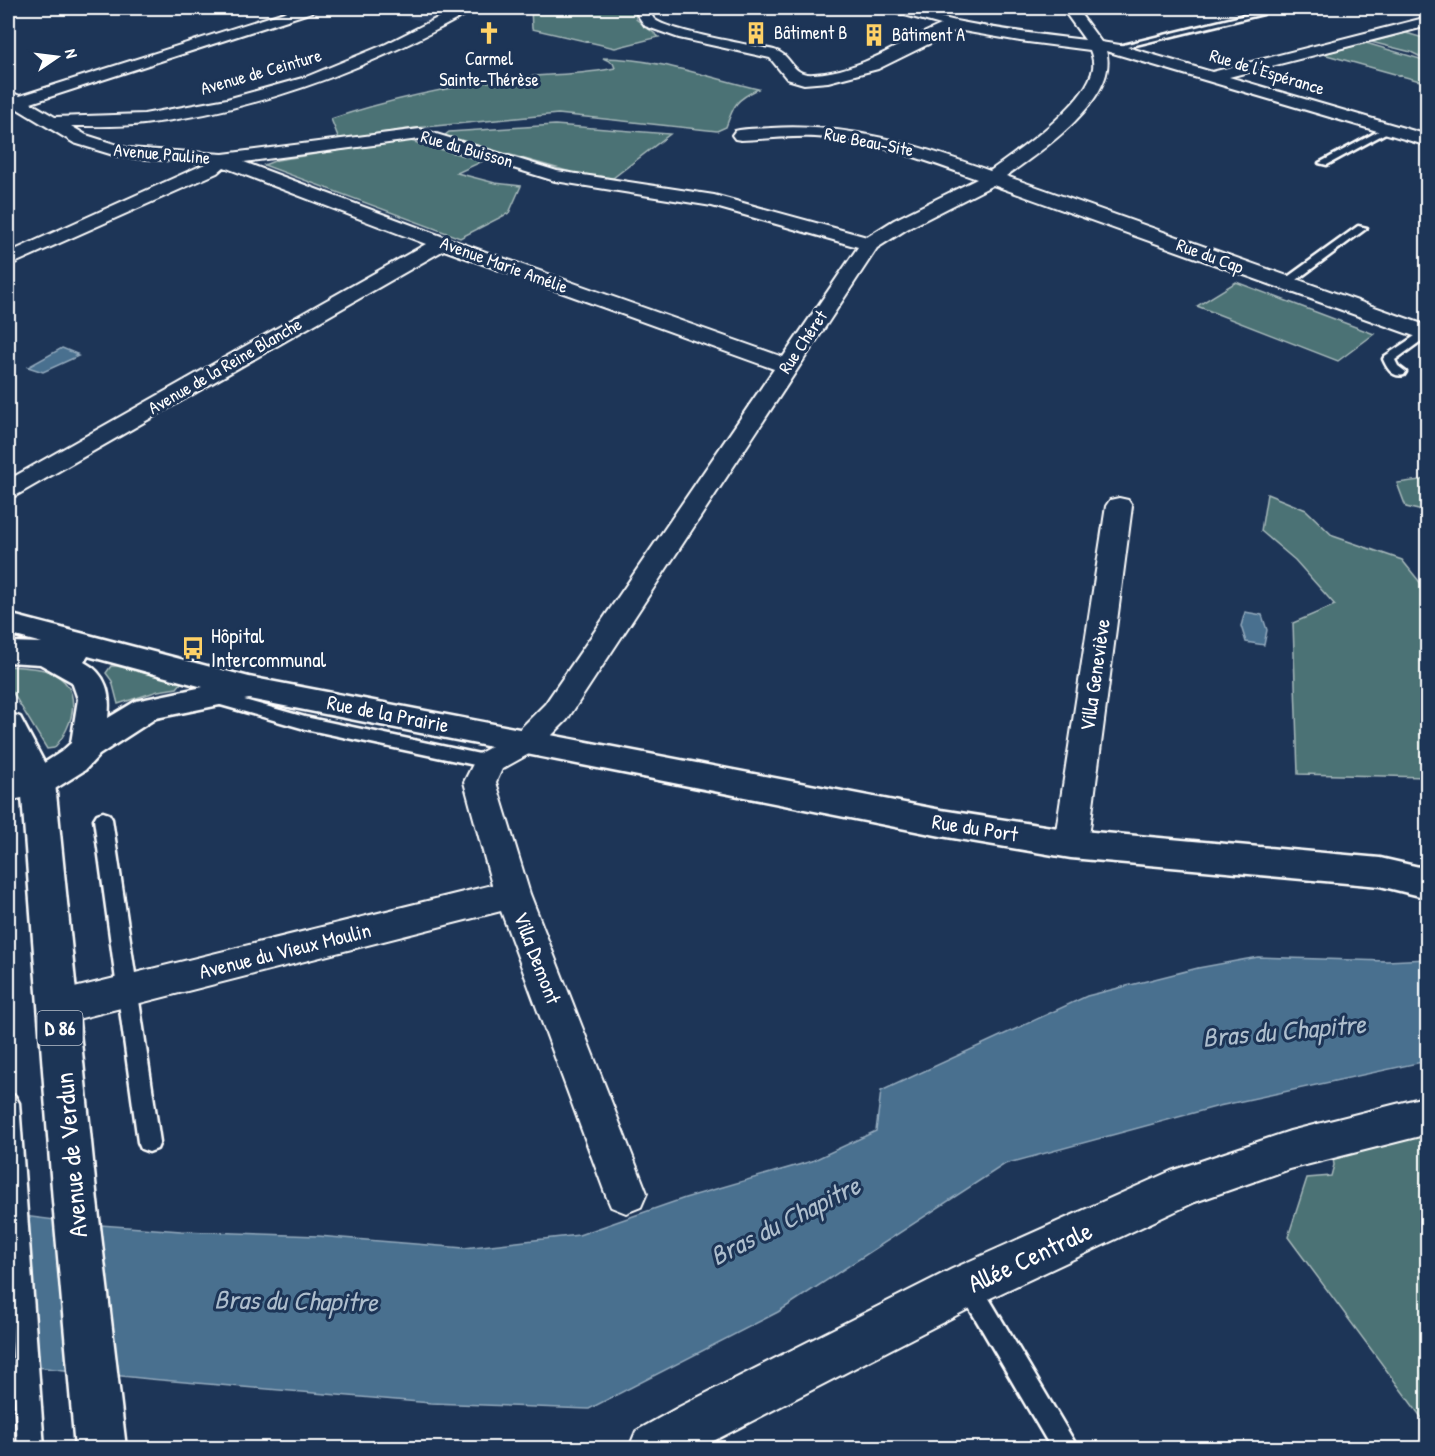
<svg xmlns="http://www.w3.org/2000/svg" width="1435" height="1456" font-family="'Patrick Hand',sans-serif">
	<style>
		.built { fill: #2b4366 }
		.green { fill: #4c7274; stroke: #a6b8ba; stroke-width: 1.5 }
		.water { fill: #4a6f8f; stroke: #92a9bc; stroke-width: 1.5 }
		.lines { fill: none; stroke-linecap: round; stroke-linejoin: round }
		.lane-casing { stroke: #fff; stroke-width: 5 }
		.street-casing { stroke: #fff; stroke-width: 4 }
		.secondary-casing { stroke: #fff; stroke-width: 5 }
		.primary-casing { stroke: #fff; stroke-width: 5 }
		.lane { fill: #1d3557; fill-rule: evenodd }
		.street { fill: #1d3557; fill-rule: evenodd }
		.secondary { fill: #1d3557; fill-rule: evenodd }
		.primary { fill: #1d3557; fill-rule: evenodd }
		.labels { text-anchor: middle; stroke-width: 6; stroke-linejoin: round; paint-order: stroke }
		.far-poi-label { font-size: 18px; fill: #fff; stroke: #1d3557; text-anchor: start }
		.far-street-label { font-size: 18px; fill: #fff; stroke: #1d3557 }
		.shield { fill: #1d3557; stroke: #bbc2cd; stroke-width: 1.5 }
		.shield-label { font-size: 20px; font-weight: bold; fill: #fff }
		.poi-label { font-size: 21px; fill: #fff; stroke: #1d3557; text-anchor: start }
		.street-label { font-size: 21px; fill: #fff; stroke: #1d3557 }
		.near-street-label { font-size: 26px; fill: #fff; stroke: #1d3557 }
		.near-water-label { font-size: 27px; font-style: italic; fill: #aebecd; stroke: #1d3557 }
	</style>
	<rect width="100%" height="100%" fill="#1d3557"/>
	<filter id="ink" filterUnits="userSpaceOnUse"><feTurbulence type="fractalNoise" baseFrequency=".0167" numOctaves="2"/><feDisplacementMap in="SourceGraphic" scale="12" xChannelSelector="R" yChannelSelector="G"/><feConvolveMatrix kernelMatrix="1 2 1 2 8 2 1 2 1" color-interpolation-filters="sRGB"/></filter>
	<g filter="url(#ink)">
		<path class="built" d="M365,8H452L428,22Z"/>
		<path class="green" d="M531,8H635L636,19L659,37L615,48L532,29Z
			M1406,33L1427,39V60L1411,52L1371,42Z
			M1366,43L1427,61V83L1323,54Z
			M603,58C655,58 708,77 758,89C736,100 734,104 726,127L717,131L558,114L415,128L339,139L331,119C390,99 453,86 515,78C547,74 584,75 615,68L613,63Z
			M555,125L670,134L613,178L574,173L444,136L449,132Z
			M407,140L483,161L457,173L495,183L521,186L509,213L460,238L264,165L277,160Z
			M1236,282L1374,334L1338,361L1197,306Z
			M1427,479V512L1406,507L1397,483Z
			M1267,494L1306,510L1333,536L1402,560L1427,591V777L1298,774L1293,623L1335,605L1295,560L1261,531Z
			M8,666C21,667 38,667 50,672C85,687 74,726 54,748L47,749L8,685Z
			M111,666H117L182,682L177,688L158,691L118,704L112,681L106,673Z
			M1427,1124V1425L1288,1237L1307,1178L1331,1176L1334,1165L1332,1151Z"/>
		<path class="water" d="M62,348L77,354L75,355L78,356L43,372L28,367Z
			M1245,612L1262,615L1267,630L1264,645L1246,642L1241,626Z
			M1258,957L1387,961L1427,959V1061L1219,1106L1005,1164L778,1312L589,1409L431,1403L150,1379L8,1364V1214L87,1224L181,1231L318,1236L464,1248L579,1235L685,1198L812,1161L876,1131L881,1091L1087,996L1198,968Z"/>
		<g class="lines">
			<g class="lane-casing">
				<path id="lane" d="M1232,8H1242L1263,14L1115,50L1111,48L1250,14Z
					M1386,127L1393,129L1327,165L1319,163Z
					M1358,226L1367,228L1290,285H1282V281Z
					M1424,330H1428V336L1395,360L1398,366L1406,372L1404,375C1392,378 1387,368 1383,359L1385,356Z
					M209,690L305,717L489,756L495,758L497,762L495,766L489,768L305,729L203,700L201,696L203,692Z
					M103,812L109,814L112,819L160,1142L157,1149L149,1152L141,1149L138,1142L94,819L97,814Z
					M8,1093L15,1096L19,1103L44,1448H18L8,1270Z
					M969,1274L977,1278L1078,1448H1051L961,1294L957,1286L961,1278Z"/>
			</g>
			<g class="street-casing">
				<path id="street" d="M297,8H317L315,11L31,103L55,117L144,114L227,99L306,77L386,44L457,8H474L472,11C370,68 261,110 144,124C120,127 95,126 71,126L86,135L127,148L223,154L420,129L557,171L714,195L867,237L894,220L977,179C925,160 872,140 815,137C791,136 766,139 741,140L735,139L732,135L735,131C747,128 759,129 771,128C848,123 918,145 990,171C1018,151 1088,103 1093,68C1094,62 1092,55 1090,50L1020,41L957,30L878,69L828,82L804,84L787,79L770,58L679,38L645,26L635,11L636,8H650L649,11C651,14 652,16 654,19C667,31 752,45 774,50C794,55 789,76 814,74C862,71 898,43 941,25L890,11L888,8C914,8 936,17 961,22C1002,30 1043,35 1085,40L1062,8H1076L1101,42L1120,45L1212,72L1428,17V26L1229,77L1428,135V146L1106,51C1120,98 1039,153 1006,176L1428,326V341L993,185L907,229L877,248L567,720L538,749L502,769L496,782L530,894L647,1193L641,1207L626,1213L611,1207L605,1193L501,911L58,1024L44,1020L39,1008L44,996L58,992L492,885L464,782L478,754L516,733L545,704L774,369L444,250L17,495L8,498V480L426,244L224,167L217,173L8,266V253L207,163L120,157L74,143L16,108L8,110V91L20,96ZM419,139L555,181L712,206L858,247L783,357L449,239L244,162Z
					M1119,498L1128,500L1132,506L1088,844L1083,853L1071,857L1059,853L1054,844L1106,506L1110,500Z
					M1428,1096V1134L1290,1169L1195,1202L984,1301L700,1448H629L636,1431L679,1407L952,1269L1171,1171L1290,1131Z"/>
			</g>
			<g class="secondary-casing">
				<path id="secondary" d="M8,614L249,677L941,810L1071,830L1380,858L1428,869V898L1380,886L1071,858L941,836L249,699L156,718L99,755L85,770L50,792L8,801V775L30,772L61,752L71,743L78,699L72,682L40,664L8,662V642L42,643L8,634ZM88,656L203,687L136,701L108,718C111,694 107,674 84,662Z"/>
			</g>
			<g class="primary-casing">
				<path id="primary" d="M8,713L20,717L55,783L97,1201L126,1448H75L53,1201L21,783L8,757Z"/>
			</g>
			<use href="#lane" class="lane"/>
			<use href="#street" class="street"/>
			<use href="#secondary" class="secondary"/>
			<use href="#primary" class="primary"/>
		</g>
	</g>
	<defs>
		<g id="church-bare" transform="scale(1.8)"><path d="M-1.2-6h2.4v3.5h3.3v2.4h-3.3V6h-2.4V-.1h-3.3v-2.4h3.3Z" fill="#ffd166" stroke="#1d3557" stroke-width="2.5" paint-order="stroke"/></g>
		<g id="building-bare" transform="scale(1.8)"><path d="M-4-6H4V6H1V3H-1V6H-4ZM-2.5-4.3h1.7v1.8h-1.7ZM.8-4.3h1.7v1.8H.8ZM-2.5-1h1.7V.8h-1.7ZM.8-1h1.7V.8H.8Z" fill="#ffd166" stroke="#1d3557" stroke-width="2.5" paint-order="stroke"/></g>
		<g id="bus-bare" transform="scale(1.8)"><path d="M-5-6H5V4H4V6H2V4H-2V6H-4V4H-5ZM-3.5-4V0h7V-4ZM-3.5 1.2v1.5H-2V1.2ZM2 1.2v1.5H3.5V1.2Z" fill="#ffd166" stroke="#1d3557" stroke-width="2.5" paint-order="stroke"/></g>
	</defs>
	<g fill-rule="evenodd">
		<use href="#church-bare" x="489" y="33"/>
		<use href="#building-bare" x="756" y="33"/>
		<use href="#building-bare" x="874" y="35"/>
		<use href="#bus-bare" x="193" y="648"/>
	</g>
	<g class="labels">
		<g class="far-poi-label">
			<text x="774" y="39">Bâtiment B</text>
			<text x="892" y="41">Bâtiment A</text>
			<text x="489" y="65" text-anchor="middle">Carmel<tspan x="489" dy="21">Sainte-Thérèse</tspan></text>
		</g>
		<g class="far-street-label">
			<text transform="translate(261 72) rotate(-16)" y="6">Avenue de Ceinture</text>
			<text transform="translate(1267 72) rotate(17)" y="6">Rue de l'Espérance</text>
			<text transform="translate(869 142) rotate(11)" y="6">Rue Beau-Site</text>
			<text transform="translate(467 149) rotate(16)" y="6">Rue du Buisson</text>
			<text transform="translate(162 154) rotate(5)" y="6">Avenue Pauline</text>
			<text transform="translate(1210 256) rotate(20)" y="6">Rue du Cap</text>
			<text transform="translate(504 265) rotate(20)" y="6">Avenue Marie Amélie</text>
			<text transform="translate(803 342) rotate(-56)" y="6">Rue Chéret</text>
			<text transform="translate(225 366) rotate(-30)" y="6">Avenue de la Reine Blanche</text>
		</g>
		<rect class="shield" x="37.5" y="1011" width="45" height="34" rx="4.5"/>
		<g class="shield-label">
			<text x="60" y="1035">D 86</text>
		</g>
		<g class="poi-label">
			<text x="211" y="643">Hôpital<tspan x="211" dy="24">Intercommunal</tspan></text>
		</g>
		<g class="street-label">
			<text transform="translate(1095 675) rotate(-82)" y="7">Villa Geneviève</text>
			<text transform="translate(388 714) rotate(11)" y="7">Rue de la Prairie</text>
			<text transform="translate(975 828) rotate(9)" y="7">Rue du Port</text>
			<text transform="translate(285 951) rotate(-14)" y="7">Avenue du Vieux Moulin</text>
			<text transform="translate(537 958) rotate(69)" y="7">Villa Demont</text>
		</g>
		<g class="near-street-label">
			<text transform="translate(71 1155) rotate(-95)" y="9">Avenue de Verdun</text>
			<text transform="translate(1030 1257) rotate(-25)" y="9">Allée Centrale</text>
		</g>
		<g class="near-water-label">
			<text transform="translate(1284 1031) rotate(-5)" y="9">Bras du Chapitre</text>
			<text transform="translate(785 1221) rotate(-27)" y="9">Bras du Chapitre</text>
			<text transform="translate(296 1301) rotate(1)" y="9">Bras du Chapitre</text>
		</g>
	</g>
	<rect width="1435" height="1456" fill="none" stroke="#1d3557" stroke-width="30"/>
	<rect x="15" y="15" width="1405" height="1426" fill="none" stroke="#fff" stroke-width="2" filter="url(#ink)"/>
	<g transform="translate(57 57) rotate(76)" stroke="#1d3557" stroke-width="4.5" paint-order="stroke">
	<path d="M0-4.5L10 22L0 15L-10 22Z" fill="#ffffff"/>
	<text y="-9" font-size="16" font-weight="bold" text-anchor="middle" fill="#ffffff">N</text>
	</g>
</svg>
